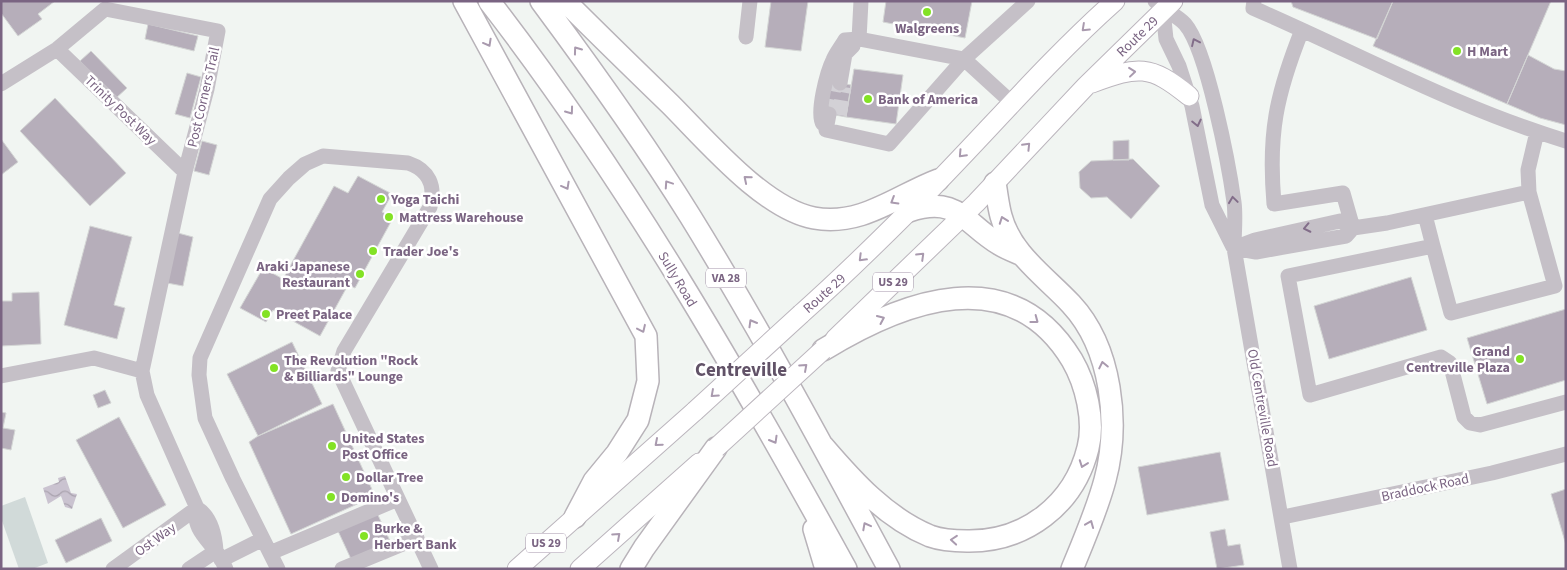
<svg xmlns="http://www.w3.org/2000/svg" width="1567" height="570" font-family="'Source Sans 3',sans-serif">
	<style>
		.garden { fill: #d1dad9 }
		.water { fill: url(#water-waves) }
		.building { fill: #b6aeba; stroke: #d4d6d5 }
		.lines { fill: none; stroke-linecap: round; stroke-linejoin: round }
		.minor-tunnel { stroke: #d3d1d6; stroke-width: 15; stroke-dasharray: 15 8; stroke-linecap: butt }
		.major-casing { stroke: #bbb5bd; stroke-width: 21 }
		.highway-casing { stroke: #b8b3b9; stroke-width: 24 }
		.minor { stroke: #c5c0c7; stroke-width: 15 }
		.major { stroke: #fff; stroke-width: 19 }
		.highway { stroke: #fff; stroke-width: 21 }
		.major-bridge-casing { stroke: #bbb5bd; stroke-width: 21; stroke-linecap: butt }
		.major-bridge { stroke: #fff; stroke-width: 19 }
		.oneway { stroke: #a99aae }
		.oneway2 { stroke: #826d89 }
		.poi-dot { fill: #83e225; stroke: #fff; stroke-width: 2 }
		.labels { text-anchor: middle; stroke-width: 5; stroke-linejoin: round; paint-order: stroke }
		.shield { fill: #fff; stroke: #a292a8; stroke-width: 1 }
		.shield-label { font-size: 12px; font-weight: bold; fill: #7a6482 }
		.poi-label { font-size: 14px; font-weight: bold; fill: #7a6482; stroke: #fff; text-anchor: start }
		.street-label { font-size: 14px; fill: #7a6482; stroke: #fff }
		.district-label { font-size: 19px; font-weight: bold; fill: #615267; stroke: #fff }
	</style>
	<defs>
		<pattern id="water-waves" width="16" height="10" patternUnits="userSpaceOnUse" patternTransform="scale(1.25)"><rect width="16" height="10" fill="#cac3d0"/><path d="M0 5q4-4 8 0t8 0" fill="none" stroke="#a9a2ae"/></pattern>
	</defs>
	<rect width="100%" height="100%" fill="#f1f5f2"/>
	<path class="garden" d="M25,497L48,563L32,569H19L1,518V506Z"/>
	<path class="water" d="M65,476L71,493L77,494L72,509L65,507L61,496L48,504L43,488L59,482L58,478Z"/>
	<path class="building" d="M1,1H55L38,14L42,19L18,36L1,13Z
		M771,1H808L801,51L765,47Z
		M886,1H972L965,38L883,22Z
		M1291,1H1393L1377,39L1293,7Z
		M1393,1H1551L1507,104L1373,46Z
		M148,24L198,36L194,51L145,39Z
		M91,51L127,88L115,99L80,61Z
		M1528,55L1554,69L1566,71V125L1540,118L1507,104Z
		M854,69L903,75L896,124L846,117Z
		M187,73L201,77L190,118L175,114Z
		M830,81L851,85L846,117L825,113Z
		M55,98L126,173L90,206L20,131Z
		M1,139L18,162L1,175Z
		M1129,140V160H1113V141Z
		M202,141L217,145L209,175L194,171Z
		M1133,159L1160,186L1131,219L1107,197L1091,198L1080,188L1079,172L1091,161Z
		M358,176L392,194L382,212L393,218L355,288L348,285L320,336L273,310L266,322L240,308L263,268L283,279L334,186L348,193Z
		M90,226L132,237L114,305L125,308L117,339L64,325Z
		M178,233L193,237L183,286L167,283Z
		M1411,277L1427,330L1329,359L1314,306Z
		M39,292L41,344L1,346V301H12V293Z
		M1566,309V380L1487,404L1467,338Z
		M292,342L322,404L258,436L227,374Z
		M105,390L111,403L98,408L93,395Z
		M333,404L375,496L291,534L249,442L258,436Z
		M1,412L6,413L3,428L15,430L11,450L1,448Z
		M119,417L166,505L123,528L76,440Z
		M1220,452L1229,500L1147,515L1138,467Z
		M1566,489V545L1551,494Z
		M377,513L390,541L351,559L338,531Z
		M101,518L112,541L66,563L55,540Z
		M1225,529L1228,546L1240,544L1244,565L1217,569L1210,532Z"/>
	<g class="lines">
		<path class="minor-tunnel" d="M829,114L835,82
			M839,115L844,87"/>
		<g class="major-casing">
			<path id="major" d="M1092,83C1138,66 1150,64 1189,96
				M801,314C838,281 873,247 908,212C978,143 1041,67 1115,1
				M835,339L976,203L1086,86L1173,1
				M517,569L695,411
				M580,569L699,463"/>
		</g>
		<g class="highway-casing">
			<path id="highway" d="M464,1L646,336L648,381L638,420L617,453L594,481L575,517
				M489,1C626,178 738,373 846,569
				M541,1C593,71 644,142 690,216C761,331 825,450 889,569
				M565,1C600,36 635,70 670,104C706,140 764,209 814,218C861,227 898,195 938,180
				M995,183C997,194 998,205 1001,216C1011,254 1046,277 1071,304C1112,348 1120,424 1105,480C1097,510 1084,540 1072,569
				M909,211C958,195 964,223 999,244C1005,248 1013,251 1020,254
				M823,350C903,301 1011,259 1072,360C1086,384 1095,421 1088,448C1074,505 1025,542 967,541C954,541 941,540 930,536C886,518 853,481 823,446
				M814,529L826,569
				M631,569L644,548L716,448"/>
		</g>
		<path class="minor" d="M861,1L859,39L964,59L1011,102
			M1155,1C1164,11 1177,15 1185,24C1207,49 1229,166 1234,202C1236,217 1234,233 1234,248L1290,569
			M1254,1L1253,8C1357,53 1457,108 1566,141
			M1163,10L1166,39L1179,66L1192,106L1212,205L1233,247
			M1302,30C1276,95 1268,134 1274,204L1343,193L1353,228
			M746,37L750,1
			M57,49L185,172
			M840,83L845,54L853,46
			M1,84L57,49L105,9L218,31L207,89L185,172L142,371L147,395L197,508C211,517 215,535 216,551
			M829,114L826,130L889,144L964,59L1028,1
			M823,124C816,114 827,72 833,60C836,53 841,47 845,40L859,39
			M1529,192L1555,286L1451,313L1433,246L1288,276L1310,395L1441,357L1450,363L1464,417L1470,423L1480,425L1566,402
			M1425,215L1433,246
			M1234,248L1255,240L1340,221L1353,228L1387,223L1529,192L1528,170L1537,132
			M1234,248L1256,252L1346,236L1353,228
			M1,376L94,358L142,371
			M197,508C192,527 206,538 216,551C220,556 223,563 226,569
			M1283,517L1492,473L1566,454
			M270,553L398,499
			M221,560L263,539
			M113,569L197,508
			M189,569L216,551
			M278,569L233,479L205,418L199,375L200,358L270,199L289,178L305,164L323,156L408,163C429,170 436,186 430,207L344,351L338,371L431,569
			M342,569L417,538"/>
		<use href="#major" class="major"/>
		<use href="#highway" class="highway"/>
		<g class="major-bridge-casing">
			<path id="major-bridge" d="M695,411L801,314
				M716,448L823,350"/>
		</g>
		<use href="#major-bridge" class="major-bridge"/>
	</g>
	<defs><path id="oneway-chevron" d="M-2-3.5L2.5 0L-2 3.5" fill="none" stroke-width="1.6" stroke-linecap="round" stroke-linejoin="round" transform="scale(1.25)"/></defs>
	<g class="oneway">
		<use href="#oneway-chevron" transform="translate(1085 28) rotate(137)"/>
		<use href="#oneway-chevron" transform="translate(488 43) rotate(61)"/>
		<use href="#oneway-chevron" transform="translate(577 50) rotate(-126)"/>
		<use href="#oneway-chevron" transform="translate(1132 72) rotate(-6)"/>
		<use href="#oneway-chevron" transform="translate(570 111) rotate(54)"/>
		<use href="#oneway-chevron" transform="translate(1027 146) rotate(-46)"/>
		<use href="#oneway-chevron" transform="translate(962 154) rotate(133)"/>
		<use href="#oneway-chevron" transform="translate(747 179) rotate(-140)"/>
		<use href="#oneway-chevron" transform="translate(668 184) rotate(-124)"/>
		<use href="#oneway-chevron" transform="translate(566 186) rotate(61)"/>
		<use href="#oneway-chevron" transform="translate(894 201) rotate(149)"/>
		<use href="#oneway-chevron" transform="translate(1003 220) rotate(-110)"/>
		<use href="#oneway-chevron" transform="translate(921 256) rotate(-44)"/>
		<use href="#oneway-chevron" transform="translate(862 258) rotate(135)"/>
		<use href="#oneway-chevron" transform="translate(881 319) rotate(-24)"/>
		<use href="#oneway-chevron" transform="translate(1035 320) rotate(37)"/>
		<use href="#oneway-chevron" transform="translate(752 323) rotate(-120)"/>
		<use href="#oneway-chevron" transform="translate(642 329) rotate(65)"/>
		<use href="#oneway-chevron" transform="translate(1103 365) rotate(-102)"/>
		<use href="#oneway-chevron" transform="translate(804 367) rotate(-42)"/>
		<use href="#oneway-chevron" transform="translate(714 394) rotate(138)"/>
		<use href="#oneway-chevron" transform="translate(774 440) rotate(60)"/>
		<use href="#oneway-chevron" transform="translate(658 443) rotate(139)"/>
		<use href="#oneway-chevron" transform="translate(1083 464) rotate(110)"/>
		<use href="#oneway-chevron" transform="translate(1090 524) rotate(-68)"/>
		<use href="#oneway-chevron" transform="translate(866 526) rotate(-118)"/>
		<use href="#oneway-chevron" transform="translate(617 536) rotate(-42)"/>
		<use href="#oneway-chevron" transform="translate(954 540) rotate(-175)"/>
	</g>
	<g class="oneway2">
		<use href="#oneway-chevron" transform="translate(1195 42) rotate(-115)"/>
		<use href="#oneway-chevron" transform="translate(1197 123) rotate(77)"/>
		<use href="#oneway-chevron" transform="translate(1233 200) rotate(-98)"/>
		<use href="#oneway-chevron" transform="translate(1307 228) rotate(168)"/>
	</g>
	<g class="poi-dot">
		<circle cx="927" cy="12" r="5"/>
		<circle cx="1457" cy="51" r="5"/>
		<circle cx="868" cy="99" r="5"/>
		<circle cx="381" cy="199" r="5"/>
		<circle cx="389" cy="217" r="5"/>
		<circle cx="373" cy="251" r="5"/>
		<circle cx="360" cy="274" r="5"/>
		<circle cx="266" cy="314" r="5"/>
		<circle cx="1520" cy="359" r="5"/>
		<circle cx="274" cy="368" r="5"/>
		<circle cx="332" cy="446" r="5"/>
		<circle cx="346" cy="477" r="5"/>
		<circle cx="331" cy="497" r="5"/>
		<circle cx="364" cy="536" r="5"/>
	</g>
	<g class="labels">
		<g class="shield">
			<rect x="706" y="268.5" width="40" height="19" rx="4"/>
			<rect x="873" y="272.5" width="40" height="19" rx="4"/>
			<rect x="526" y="533.5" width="40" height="19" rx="4"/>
		</g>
		<g class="shield-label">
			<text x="726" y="282">VA 28</text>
			<text x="893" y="286">US 29</text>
			<text x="546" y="547">US 29</text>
		</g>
		<g class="poi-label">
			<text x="927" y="33" text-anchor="middle">Walgreens</text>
			<text x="1467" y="56">H Mart</text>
			<text x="878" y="104">Bank of America</text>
			<text x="391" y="204">Yoga Taichi</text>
			<text x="399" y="222">Mattress Warehouse</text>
			<text x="383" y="256">Trader Joe's</text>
			<text x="350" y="271" text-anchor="end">Araki Japanese<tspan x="350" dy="16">Restaurant</tspan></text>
			<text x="276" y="319">Preet Palace</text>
			<text x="1510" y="356" text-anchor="end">Grand<tspan x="1510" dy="16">Centreville Plaza</tspan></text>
			<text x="284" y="365">The Revolution "Rock<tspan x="284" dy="16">&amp; Billiards" Lounge</tspan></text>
			<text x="342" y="443">United States<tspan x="342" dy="16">Post Office</tspan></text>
			<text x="356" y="482">Dollar Tree</text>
			<text x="341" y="502">Domino's</text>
			<text x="374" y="533">Burke &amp;<tspan x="374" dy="16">Herbert Bank</tspan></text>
		</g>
		<g class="street-label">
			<text transform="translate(1137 36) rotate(-44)" y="5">Route 29</text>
			<text transform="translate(203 97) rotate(-77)" y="5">Post Corners Trail</text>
			<text transform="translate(121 110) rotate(44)" y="5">Trinity Post Way</text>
			<text transform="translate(678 279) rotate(59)" y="5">Sully Road</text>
			<text transform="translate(824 293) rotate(-42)" y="5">Route 29</text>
			<text transform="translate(1263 408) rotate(80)" y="5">Old Centreville Road</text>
			<text transform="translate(1425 487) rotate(-12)" y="5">Braddock Road</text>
			<text transform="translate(155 539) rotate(-36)" y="5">Ost Way</text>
		</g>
		<g class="district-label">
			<text x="741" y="376">Centreville</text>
		</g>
	</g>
	<rect width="1567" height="570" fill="none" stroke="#7a6482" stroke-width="5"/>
</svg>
